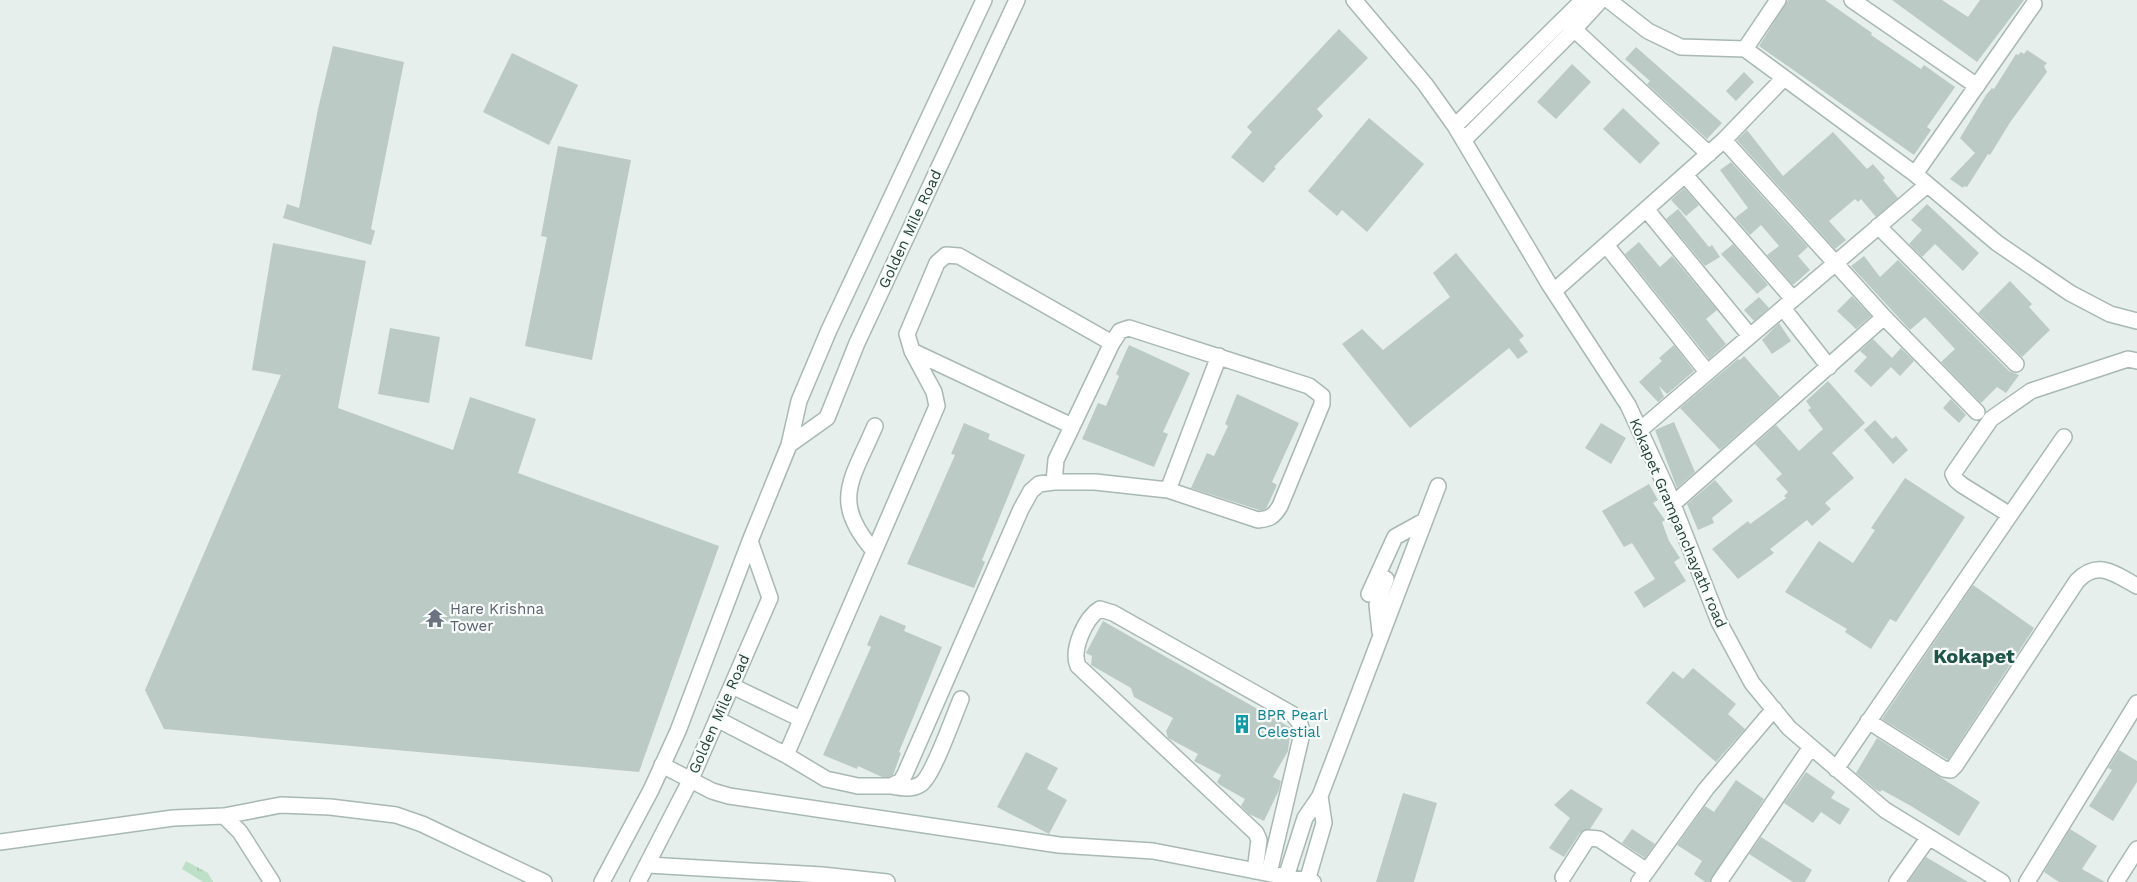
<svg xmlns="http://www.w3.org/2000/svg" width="2137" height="882" font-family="'Work Sans',sans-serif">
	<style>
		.grass { fill: url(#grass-tufts) }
		.building { fill: #bbcac4 }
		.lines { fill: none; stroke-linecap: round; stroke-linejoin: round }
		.minor-casing { stroke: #a8b8b2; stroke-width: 18 }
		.tertiary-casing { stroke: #a8b8b2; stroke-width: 18 }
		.minor { stroke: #fff; stroke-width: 15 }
		.tertiary { stroke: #fff; stroke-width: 15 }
		.labels { text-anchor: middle; stroke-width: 4.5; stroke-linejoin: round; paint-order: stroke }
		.street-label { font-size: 15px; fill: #24423a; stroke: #f7fbf9 }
		.worship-label { font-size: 15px; fill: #5b616d; stroke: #f7fbf9; text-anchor: start }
		.culture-label { font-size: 15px; fill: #0d838f; stroke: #f7fbf9; text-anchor: start }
		.district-label { font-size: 20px; font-weight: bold; fill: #1f5548; stroke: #f7fbf9 }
	</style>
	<defs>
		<pattern id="grass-tufts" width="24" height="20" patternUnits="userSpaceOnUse" patternTransform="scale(1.25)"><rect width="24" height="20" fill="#bfe0c8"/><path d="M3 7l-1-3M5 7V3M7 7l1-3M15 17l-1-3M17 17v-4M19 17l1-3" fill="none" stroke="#a4c1ad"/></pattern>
	</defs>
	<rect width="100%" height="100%" fill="#e6efeb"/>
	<path class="grass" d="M186,861L208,873L213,882H203L182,869Z"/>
	<path class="building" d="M1788,0H1825L1872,33L1871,35L1921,69L1924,65L1955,87L1927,127L1931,130L1914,155L1759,46Z
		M1892,0H1942L1968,17L1980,0H2024L1977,62Z
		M1339,29L1368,58L1317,109L1323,116L1274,167L1276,168L1263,183L1231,157L1252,132L1247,127Z
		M333,46L404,62L371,229L375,231L371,245L283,218L287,204L299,208L318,109Z
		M1636,47L1722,123L1707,139L1647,84L1650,81L1625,59Z
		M2027,50L2047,63L2044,66L2047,72L2011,121L1990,155L1988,154L1967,187L1964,186L1963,188L1950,179L1975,153L1960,138L1986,95L1992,88L1994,89L2016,54L2018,55L2021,52L2024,54Z
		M512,53L578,85L549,145L483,112Z
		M1572,64L1591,82L1556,119L1537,102Z
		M1744,72L1754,82L1736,101L1726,91Z
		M1623,108L1660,143L1640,164L1603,129Z
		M1369,118L1424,164L1367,232L1342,210L1337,216L1308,191Z
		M1747,130L1783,176L1833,132L1867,169L1873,164L1885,178L1883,180L1898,198L1876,217L1861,199L1858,202L1855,199L1829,221L1846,240L1835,249L1737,140Z
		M558,146L631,160L592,360L525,346L547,237L541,236Z
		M1731,162L1808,247L1798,256L1810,270L1793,285L1767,255L1779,246L1761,225L1750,235L1735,218L1748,208L1720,170Z
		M1684,188L1699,205L1686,216L1671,200Z
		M1927,204L1979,253L1963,271L1935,244L1922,257L1909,244L1922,230L1911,220Z
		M1678,209L1709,247L1712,245L1720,257L1705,266L1666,219Z
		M1639,242L1660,267L1672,256L1717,310L1706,319L1726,344L1709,359L1625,254Z
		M273,243L366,261L338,408L453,450L470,397L536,419L518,473L719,546L639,772L164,729L145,690L281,375L252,370Z
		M1733,244L1768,285L1757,294L1721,254Z
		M1456,253L1524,336L1519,340L1528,352L1518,359L1509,348L1410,428L1342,344L1362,329L1383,350L1450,297L1433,273Z
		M1864,256L1880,277L1898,260L2009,371L2019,375L2006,393L1997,387L1981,403L1979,401L1941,362L1955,349L1925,317L1910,330L1851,266Z
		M2010,281L2032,304L2029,307L2050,330L2022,357L1978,313Z
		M1852,296L1871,316L1856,329L1837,311Z
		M1759,297L1769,308L1754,321L1744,310Z
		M1779,323L1791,341L1772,354L1762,340Z
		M390,328L440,337L429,403L378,394Z
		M1873,339L1892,358L1901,348L1914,361L1900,376L1891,367L1871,387L1854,371L1867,357L1860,351Z
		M1129,345L1190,373L1163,432L1168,434L1154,467L1082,439L1098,403L1106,406L1119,376L1116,374Z
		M1674,345L1694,371L1667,394L1659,386L1664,397L1658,402L1639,382L1662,361L1659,358Z
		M1744,356L1780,397L1720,450L1680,408L1738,359L1740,360Z
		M1828,381L1865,423L1832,453L1854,478L1825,503L1831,509L1812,526L1807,520L1770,549L1774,553L1738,579L1712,549L1748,521L1750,524L1786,498L1784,496L1788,492L1776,479L1782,474L1755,444L1776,425L1799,451L1823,429L1808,410L1811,408L1806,401Z
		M1237,394L1299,423L1272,482L1277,485L1266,509L1263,510H1259L1191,488L1207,453L1214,456L1228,426L1225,424Z
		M1951,399L1966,415L1959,423L1943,408Z
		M1875,420L1892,439L1896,436L1908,450L1893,464L1864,430Z
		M1674,422L1695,472L1677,488L1655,430Z
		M964,423L990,434L988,439L1025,455L982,560L985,562L974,588L907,564L955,455L951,454Z
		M1601,423L1626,438L1611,464L1585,448Z
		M1905,478L1965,517L1896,622L1890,619L1871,649L1845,632L1847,629L1785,592L1819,541L1853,563L1875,530L1871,528Z
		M1715,480L1733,501L1712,518L1714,523L1698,530L1687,504Z
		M1649,484L1658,500L1653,503L1665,520L1662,522L1669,541L1680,558L1674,562L1686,581L1644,608L1634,592L1655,579L1632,543L1624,547L1602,511Z
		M1973,585L2034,628L1948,760L1882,719Z
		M880,615L906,626L904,631L942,647L899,752L901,753L893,775L889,777H882L858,766L857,769L823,755L871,647L867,645Z
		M1103,621L1291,728L1288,751L1273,777L1281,781L1279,790L1264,821L1249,814L1241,806L1245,799L1220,785L1217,782L1221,775L1194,761L1198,754L1168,738L1166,731L1173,718L1134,697L1131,688L1091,665L1092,656L1086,653Z
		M1693,668L1736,704L1728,714L1745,729L1716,762L1646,703L1673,671L1683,679Z
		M1877,738L1980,802L1959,836L1911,806L1882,790L1880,792L1875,789L1856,773Z
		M2119,750L2137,761V782L2113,821L2089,806L2112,770L2108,768Z
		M1026,752L1058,768L1047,789L1067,800L1049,834L997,807Z
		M1806,772L1835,792L1831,798L1850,809L1840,825L1821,812L1813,823L1784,803Z
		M1736,780L1764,799L1710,882H1705L1694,874L1702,861L1677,845L1705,806L1714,812Z
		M1571,789L1603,809L1590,829L1580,833L1564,857L1549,848L1570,818L1554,805Z
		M1403,793L1437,803L1414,882H1376Z
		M1632,829L1655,844L1645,858L1622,843Z
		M2070,829L2097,846L2082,869L2105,882H2059L2044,872Z
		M1761,837L1812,870L1805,882H1793L1749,854Z
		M1926,857L1968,882H1908Z"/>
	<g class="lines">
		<g class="minor-casing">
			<path id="minor" d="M1354,0L1425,84L1455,126L1549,284L1628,405L1667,489L1719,622L1752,683L1789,728L1885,810L2002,882
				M1852,0L1977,86
				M1611,2L1648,31L1681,47L1745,49L1915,174L1997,243L2070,293L2110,314L2137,321
				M1564,20L1709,154
				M1745,49L1778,0
				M1455,126L1583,0
				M1464,140L1569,35L1601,0
				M1724,140L1884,317L1977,412
				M1915,174L2034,4
				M1685,175L1793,299
				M1646,209L1750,336
				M1878,226L2016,364
				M1606,245L1707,372
				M1554,291L1724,140L1784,78
				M1783,308L1829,367
				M912,351L1072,426
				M1640,430L1927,185
				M1168,490L1219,356
				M1673,504L1884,317
				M2010,515L2064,437
				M874,551C830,501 852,480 875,426
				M1369,594L1395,537L1424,521
				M1380,632L1377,605L1386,579
				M732,686L801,719
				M717,719L786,755L826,779L858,786H891L901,781L905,774L1021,509L1031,491L1039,484L1054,482H1095L1168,490L1258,520C1270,519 1274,516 1280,506L1322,404V396L1309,386L1129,328L1120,331L1112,343L1056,460L1054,482
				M1868,721L1944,769L1951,770L1955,766L2077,581C2098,559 2115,574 2137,586
				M786,755L937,406L934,392L912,351L907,334L937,263L946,255L959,256L1112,343
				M662,765L712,791L729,796L1059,845L1153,851L1313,882
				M1836,769L2010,515L1962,485L1956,480L1953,474L1991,419L2031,391L2128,359L2137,361
				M891,786C901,788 912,790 921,784C933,776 954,715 961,699
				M224,816L240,832L272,882
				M0,842L173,818L224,816L281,805L330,807L396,815L422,824L544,882
				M648,865L822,875L887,882
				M1255,871L1259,840L1256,833L1078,666C1071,650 1085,618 1100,609L1113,613L1292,714C1300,722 1303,727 1301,738L1269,873
				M1286,877L1305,818L1320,796L1438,486
				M1563,877L1588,838L1599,839L1647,871
				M1307,881L1324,823L1320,796
				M1639,882L1706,789L1774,709
				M1719,882L1811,747
				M1897,882L1929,837
				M2027,882L2137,703
				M2116,882L2137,849"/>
		</g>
		<g class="tertiary-casing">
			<path id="tertiary" d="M789,445L827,418L857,343L1017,0
				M750,541L789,445L799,401L829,330L984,0
				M602,882L651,790L678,731L750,541L770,598L691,779L638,882"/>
		</g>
		<use href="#minor" class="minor"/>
		<use href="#tertiary" class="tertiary"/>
	</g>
	<defs>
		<g id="temple-bare" transform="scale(1.5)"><path d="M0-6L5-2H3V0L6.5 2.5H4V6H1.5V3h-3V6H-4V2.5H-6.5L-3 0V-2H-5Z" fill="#6b7280" stroke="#f7fbf9" stroke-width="2.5" paint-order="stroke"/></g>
		<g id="building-bare" transform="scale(1.5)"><path d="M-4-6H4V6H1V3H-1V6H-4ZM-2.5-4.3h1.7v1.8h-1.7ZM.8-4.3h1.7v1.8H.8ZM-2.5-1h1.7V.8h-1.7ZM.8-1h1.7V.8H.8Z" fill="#0f9aa8" stroke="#f7fbf9" stroke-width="2.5" paint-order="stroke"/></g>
	</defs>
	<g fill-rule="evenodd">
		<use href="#temple-bare" x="435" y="618"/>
		<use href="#building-bare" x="1242" y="724"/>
	</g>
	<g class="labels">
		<g class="street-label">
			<text transform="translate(910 229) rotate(-65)" y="5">Golden Mile Road</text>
			<text transform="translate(1678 523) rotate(67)" y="5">Kokapet Grampanchayath road</text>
			<text transform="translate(719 714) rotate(-66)" y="5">Golden Mile Road</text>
		</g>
		<g class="worship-label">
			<text x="450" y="614">Hare Krishna<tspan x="450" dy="17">Tower</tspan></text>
		</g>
		<g class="culture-label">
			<text x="1257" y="720">BPR Pearl<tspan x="1257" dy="17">Celestial</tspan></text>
		</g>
		<g class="district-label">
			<text x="1974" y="663">Kokapet</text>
		</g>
	</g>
</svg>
